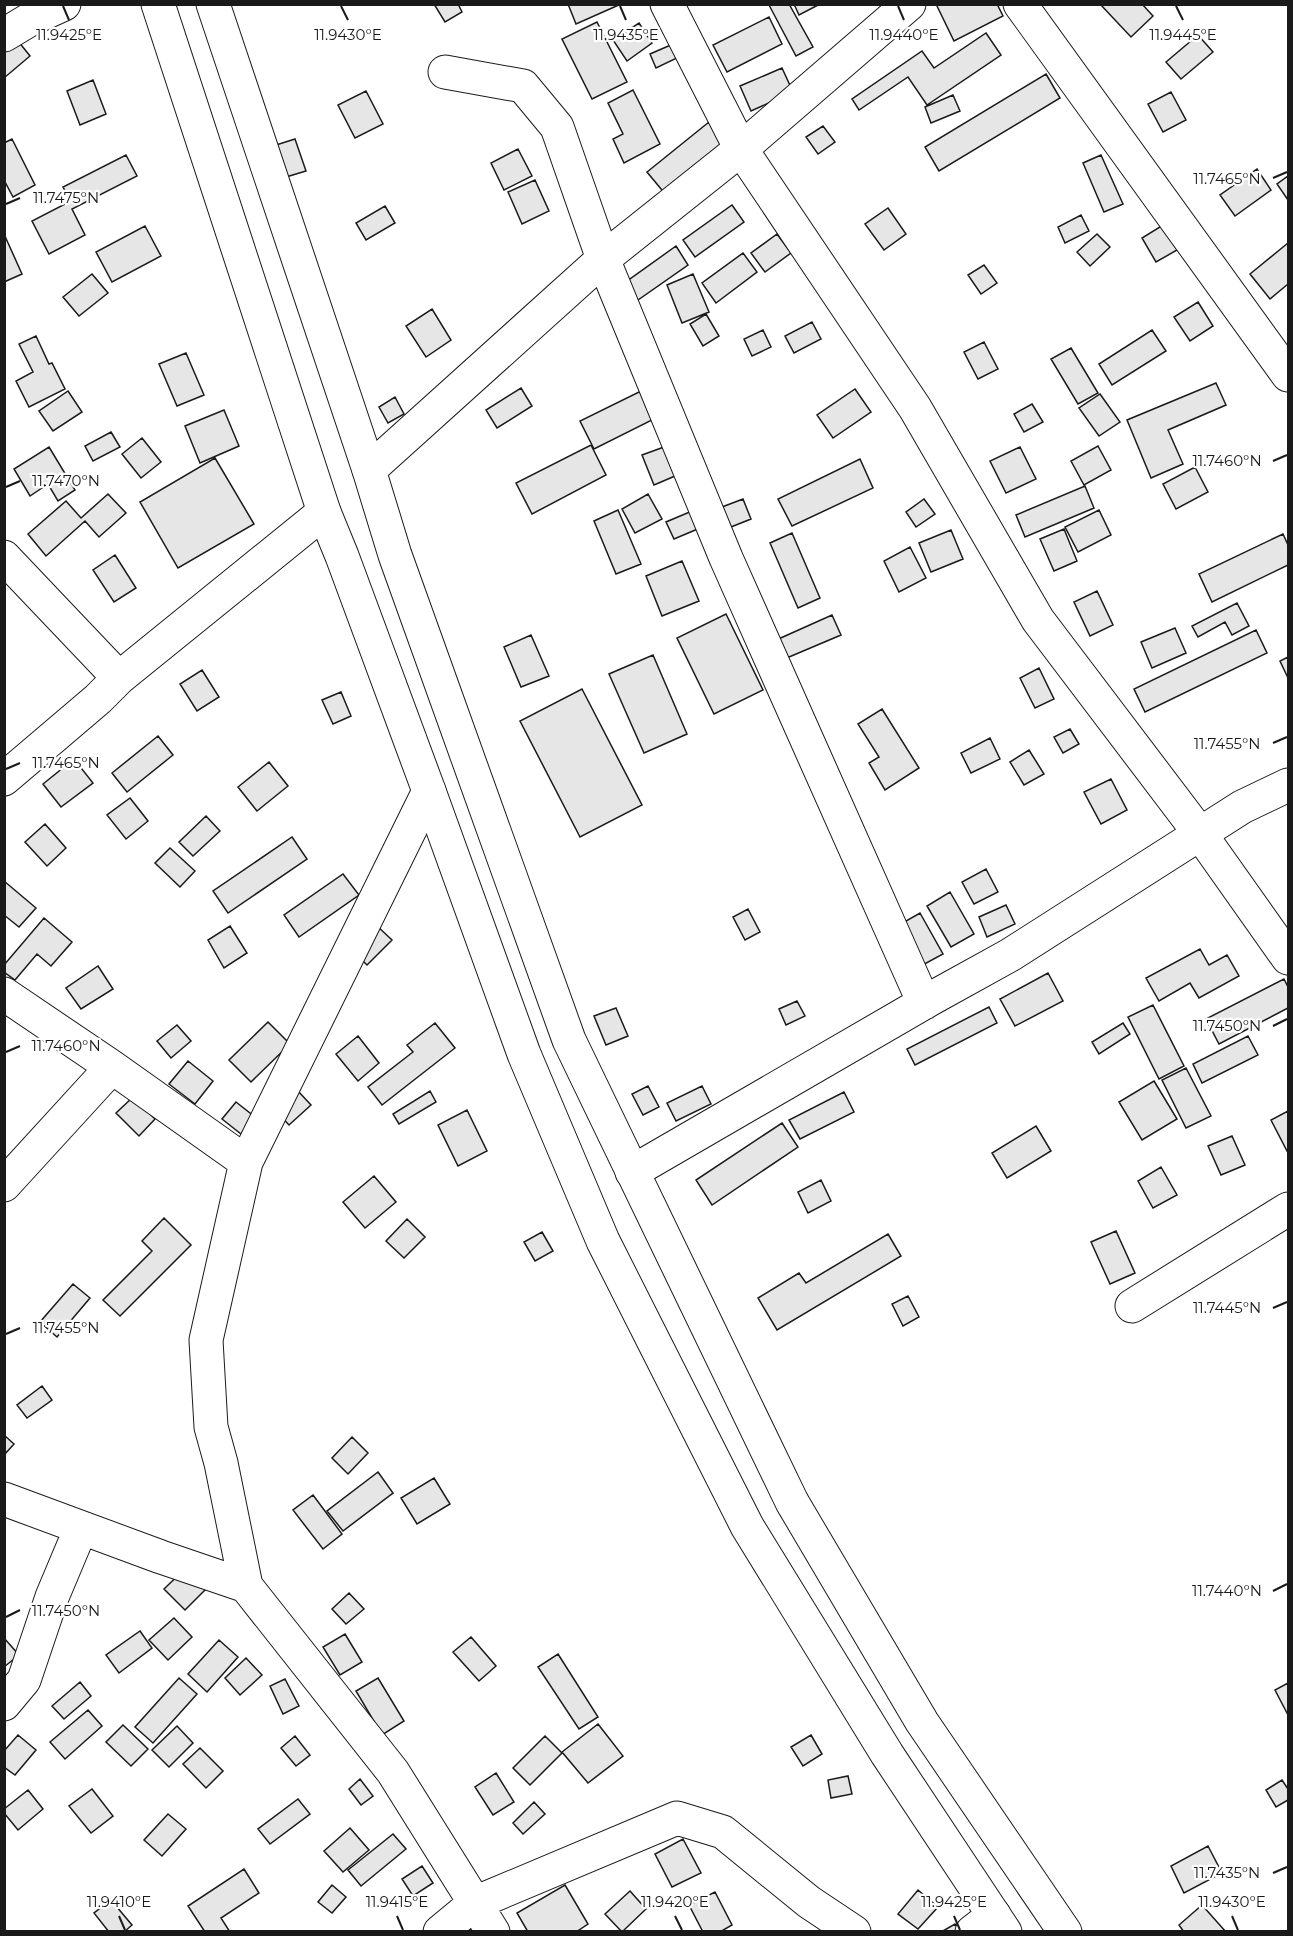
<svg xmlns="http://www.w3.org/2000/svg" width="1293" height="1936" font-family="Montserrat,sans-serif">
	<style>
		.building { fill: #e6e6e6; stroke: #1a1a1a; stroke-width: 1.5 }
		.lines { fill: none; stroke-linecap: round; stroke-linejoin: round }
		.minor-casing { stroke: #1a1a1a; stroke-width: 35 }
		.major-casing { stroke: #1a1a1a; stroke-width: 35 }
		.minor { stroke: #fff; stroke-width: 33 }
		.major { stroke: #fff; stroke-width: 33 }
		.ticks { fill: none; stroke: #1a1a1a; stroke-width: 2 }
		.ticks-label { font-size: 15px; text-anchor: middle; fill: #1a1a1a; stroke: #fff; stroke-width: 4.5; stroke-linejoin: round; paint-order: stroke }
	</style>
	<rect width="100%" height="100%" fill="#fff"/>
	<path class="building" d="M434,4H458L462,12L445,22Z
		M568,4H621L576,24Z
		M770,4H789L813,47L796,56L769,5Z
		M794,4H820L799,15Z
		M940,4H997L1003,16L954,41L937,6Z
		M1100,4H1142L1153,16L1131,37Z
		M769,17L782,44L727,72L713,45Z
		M597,22L627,82L592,99L562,39Z
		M639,23L652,43L627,61L613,40Z
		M986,33L1001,55L927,105L908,77L859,110L852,99L922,51L934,68Z
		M1198,35L1213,52L1181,79L1166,62Z
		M18,41L30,56L4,78V53Z
		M673,44L679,57L656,68L650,54Z
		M782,68L793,92L751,111L740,86Z
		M1046,74L1060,98L939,171L925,147Z
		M93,80L106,114L80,125L67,91Z
		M633,90L660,144L624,163L613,139L623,134L608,103Z
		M366,91L383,124L355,138L338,105Z
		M1171,92L1186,120L1163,132L1148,104Z
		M953,95L960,111L931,123L925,107Z
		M709,122L728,146L666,195L647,172Z
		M823,126L835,142L818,154L806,137Z
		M12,139L35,185L13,197L4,180V143Z
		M295,139L306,171L286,177L276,145Z
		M518,149L532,176L504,190L491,163Z
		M126,155L137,176L72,209L85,235L49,254L32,221L71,201L63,187Z
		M1101,155L1123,204L1104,212L1083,163Z
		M1257,169L1271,190L1235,216L1220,195Z
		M1288,176V200L1277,184Z
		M535,180L549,211L522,224L508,192Z
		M732,205L744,222L695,257L683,240Z
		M385,206L395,223L366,240L356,223Z
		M888,208L906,234L884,250L865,224Z
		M1081,215L1089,231L1065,243L1058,227Z
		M1163,225L1177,250L1156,262L1142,238Z
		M145,226L161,256L112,282L96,252Z
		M4,234L22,274L4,282Z
		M777,234L791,253L765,272L751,253Z
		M1097,234L1110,247L1090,266L1077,252Z
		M1288,243V284L1270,299L1250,274Z
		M676,246L688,265L628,307L616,289Z
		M743,253L757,272L716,303L702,283Z
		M984,265L997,283L981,294L968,275Z
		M92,274L108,293L79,316L63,297Z
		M693,274L709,312L682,323L667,285Z
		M1198,302L1213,326L1190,341L1174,317Z
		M432,309L451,340L426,357L406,326Z
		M706,314L719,336L703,346L690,324Z
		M812,322L821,339L794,353L785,336Z
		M763,330L771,347L752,356L744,339Z
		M1152,330L1166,351L1112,385L1099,364Z
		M36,336L49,364L52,363L65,389L29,407L16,381L33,372L19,344Z
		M984,342L998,369L978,379L964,352Z
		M1071,348L1098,393L1078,404L1051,359Z
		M186,353L204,395L177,406L159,364Z
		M1216,383L1226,405L1168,430L1183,464L1151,478L1127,420Z
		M521,388L532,406L497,428L486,410Z
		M855,389L871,412L833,438L817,415Z
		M68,391L82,412L53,431L39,411Z
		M641,391L654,419L594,449L580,421Z
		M1100,394L1120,422L1099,436L1079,408Z
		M395,397L404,414L388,423L379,407Z
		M1032,404L1043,422L1024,432L1014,414Z
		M224,410L239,446L200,463L185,426Z
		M111,432L120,447L93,461L85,446Z
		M142,438L161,462L141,478L122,454Z
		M591,445L606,475L532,514L516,483Z
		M1098,446L1111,470L1084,485L1071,461Z
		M49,447L75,490L58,501L48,484L30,496L14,469Z
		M664,447L675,476L654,485L642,455Z
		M1020,447L1036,479L1006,493L990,461Z
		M215,458L254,524L178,568L140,502Z
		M860,459L873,488L792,526L778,499Z
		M1195,467L1208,492L1176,509L1163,484Z
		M1085,486L1094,508L1025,537L1016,515Z
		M108,494L126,513L99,537L85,521L46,556L28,534L66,501L81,518Z
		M648,494L662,519L635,533L622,509Z
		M743,499L751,519L731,527L722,507Z
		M924,499L935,514L916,527L906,512Z
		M618,510L641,564L616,574L594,521Z
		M1099,510L1111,535L1078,552L1065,527Z
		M692,511L700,528L674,539L666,522Z
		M1064,529L1077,561L1054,571L1040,539Z
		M951,530L963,559L931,572L919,543Z
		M792,533L820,598L798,608L770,543Z
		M1283,534L1288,545V565L1212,602L1199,574Z
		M910,547L926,578L899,592L884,561Z
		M115,555L136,588L114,602L93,570Z
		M682,561L699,601L662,616L646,576Z
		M1097,591L1113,625L1090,636L1074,602Z
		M1237,603L1249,626L1232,635L1225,622L1198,637L1192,626Z
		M726,614L763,690L714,714L677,638Z
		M832,615L841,635L782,660L774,641Z
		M1175,628L1186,653L1152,668L1141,642Z
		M1256,630L1267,653L1145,712L1134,689Z
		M531,635L549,676L521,687L504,647Z
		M653,655L687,734L644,753L609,674Z
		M1288,657V678L1280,661Z
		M1039,668L1054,699L1035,708L1020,678Z
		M202,670L219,697L197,711L180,684Z
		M582,689L642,805L580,837L520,721Z
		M341,692L351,716L333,724L322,700Z
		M882,709L919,768L885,790L869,763L879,757L858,724Z
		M1070,729L1079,744L1063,753L1054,737Z
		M158,736L173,755L127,792L112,773Z
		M990,738L1000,759L971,773L961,753Z
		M1029,750L1044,774L1024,785L1010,762Z
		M74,759L93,783L61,807L43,784Z
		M269,762L288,786L257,811L238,787Z
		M1111,779L1127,810L1101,824L1084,792Z
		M130,798L148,821L126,839L107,815Z
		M206,816L220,831L193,856L179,842Z
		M45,824L66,848L47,866L25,842Z
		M292,837L307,859L228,913L213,891Z
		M170,848L195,871L180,887L155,863Z
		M986,869L998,892L974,904L962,882Z
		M343,874L359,895L299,937L284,915Z
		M4,881L36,908L19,927L4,915Z
		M950,892L974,934L951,947L927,906Z
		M1006,905L1015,924L987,937L979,917Z
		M748,909L760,932L745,940L733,917Z
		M920,913L943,954L908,973L885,933Z
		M44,918L72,942L51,966L37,954L15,980L4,972V965Z
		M375,924L392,940L367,965L350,948Z
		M230,926L247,953L224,968L208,940Z
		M1200,949L1209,965L1227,955L1239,976L1199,998L1190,983L1159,1001L1146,978Z
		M98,966L113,989L81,1009L66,988Z
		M1048,973L1063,1001L1015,1026L1000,999Z
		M1284,979L1288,987V1008L1219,1044L1206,1019Z
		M797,1001L805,1016L786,1025L779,1009Z
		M1153,1005L1184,1066L1159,1079L1128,1017Z
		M989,1007L997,1023L915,1065L907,1049Z
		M616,1008L628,1036L606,1045L594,1016Z
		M268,1022L290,1044L251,1082L229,1060Z
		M435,1023L455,1048L382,1105L368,1087L413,1052L407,1045Z
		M1123,1023L1130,1034L1099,1054L1092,1042Z
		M177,1025L191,1041L171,1058L157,1041Z
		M358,1036L379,1063L358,1081L336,1054Z
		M1248,1036L1258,1055L1202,1083L1193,1064Z
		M188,1061L213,1081L195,1104L169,1084Z
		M1186,1068L1211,1116L1186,1128L1162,1080Z
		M1154,1081L1177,1119L1142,1140L1119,1102Z
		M648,1086L659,1107L643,1115L632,1094Z
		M702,1086L711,1104L676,1121L667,1103Z
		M297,1090L311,1105L289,1125L275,1110Z
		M430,1091L436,1102L399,1124L393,1114Z
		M844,1092L854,1112L800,1139L789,1120Z
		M133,1097L155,1119L139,1136L116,1113Z
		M236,1102L255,1117L241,1134L222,1119Z
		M467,1110L487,1151L458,1166L438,1125Z
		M1288,1111V1150L1287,1151L1271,1120Z
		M782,1123L798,1147L712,1205L696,1180Z
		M1036,1126L1051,1151L1007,1178L992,1153Z
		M1232,1136L1245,1165L1221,1175L1208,1146Z
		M1161,1167L1177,1195L1153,1208L1138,1181Z
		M374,1176L396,1202L365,1228L343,1202Z
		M821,1180L831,1201L808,1213L798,1192Z
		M164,1218L191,1245L120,1316L103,1300L152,1251L142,1241Z
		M407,1219L425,1237L404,1258L386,1241Z
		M1116,1231L1135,1273L1110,1284L1091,1242Z
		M542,1232L553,1251L535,1261L524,1242Z
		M888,1234L901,1256L777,1330L758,1298L799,1273L806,1283Z
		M73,1284L90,1298L57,1337L40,1322Z
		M908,1296L919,1317L903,1326L892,1304Z
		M42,1386L52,1400L27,1418L17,1405Z
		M4,1435L14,1444L4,1455Z
		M352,1437L368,1453L348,1474L332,1458Z
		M378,1472L393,1493L343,1531L327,1511Z
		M434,1478L450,1504L417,1524L401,1498Z
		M313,1495L342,1534L323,1549L293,1510Z
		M191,1563L211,1584L185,1610L164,1589Z
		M349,1593L364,1609L346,1624L332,1609Z
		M174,1618L192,1637L168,1660L149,1640Z
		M140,1631L152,1648L119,1673L106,1655Z
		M345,1634L362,1662L340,1675L323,1647Z
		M471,1637L496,1666L479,1681L453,1652Z
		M4,1638L19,1655L4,1667Z
		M219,1640L238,1657L207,1692L188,1674Z
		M558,1654L598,1717L579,1729L538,1667Z
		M246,1658L262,1675L240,1695L225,1678Z
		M179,1678L197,1694L153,1743L135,1727Z
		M378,1678L404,1721L382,1735L356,1691Z
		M285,1679L299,1706L283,1714L270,1686Z
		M80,1682L91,1696L64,1719L52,1706Z
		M1288,1683V1715L1275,1690Z
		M88,1710L102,1726L65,1759L50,1742Z
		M598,1724L623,1756L588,1783L562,1752Z
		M123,1725L148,1749L131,1766L106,1742Z
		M177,1726L193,1743L169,1767L152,1750Z
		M18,1735L36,1750L15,1775L4,1767V1751Z
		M811,1735L822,1754L803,1766L791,1747Z
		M295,1736L310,1755L296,1766L281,1748Z
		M545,1736L562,1753L530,1785L513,1768Z
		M200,1748L223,1771L206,1788L183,1764Z
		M496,1773L514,1802L493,1815L475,1787Z
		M848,1776L852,1794L831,1798L828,1780Z
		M360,1779L373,1796L361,1805L349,1789Z
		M1282,1780L1288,1789V1800L1276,1807L1266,1790Z
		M92,1789L113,1816L91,1833L69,1806Z
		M28,1790L43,1809L18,1830L4,1813V1809Z
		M298,1799L310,1814L270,1844L258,1829Z
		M534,1802L545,1814L523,1834L513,1823Z
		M168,1814L186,1829L162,1856L144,1840Z
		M350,1828L369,1850L343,1872L324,1851Z
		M393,1834L406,1849L361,1886L348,1870Z
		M683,1839L701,1873L672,1887L655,1854Z
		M1208,1846L1222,1873L1184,1893L1171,1866Z
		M422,1866L433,1883L413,1896L402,1879Z
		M244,1869L259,1893L221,1918L230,1932H205L188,1906Z
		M332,1885L346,1897L332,1913L318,1902Z
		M565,1885L588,1924L576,1932H528L517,1913Z
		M918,1890L938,1907L918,1929L898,1914Z
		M630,1891L646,1909L622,1932L605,1914Z
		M715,1892L732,1925L720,1932H703L689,1905Z
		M111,1900L132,1925L124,1932H109L94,1913Z
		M1202,1905L1226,1932H1184L1179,1925Z
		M955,1924L960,1932H941Z"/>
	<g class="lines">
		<g class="minor-casing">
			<path id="minor" d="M667,4L741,149L915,408L1038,620L1201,835L1288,958
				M1020,4L1288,375
				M4,35L29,20L64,4
				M445,72L523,86L557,127L603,259L726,558L924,1003
				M369,470L603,259L741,149L909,4
				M4,557L119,678
				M4,779L98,699L119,678L324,512
				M429,791L246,1162L206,1340L211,1427L221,1463L246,1586L393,1772L493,1932
				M4,994L112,1067L246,1162
				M632,1172L934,997L1010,955L1242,807L1288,785
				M4,1185L112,1067
				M1132,1306L1288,1209
				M4,1499L161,1557L246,1586
				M4,1704L24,1680L52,1597L81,1528
				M440,1932L475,1903L677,1818L723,1832L809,1902L854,1932
				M972,1932L994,1915"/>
		</g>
		<g class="major-casing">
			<path id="major" d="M158,4L324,512L342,556L429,791L524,1054L603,1241L747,1526L887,1754L1005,1932
				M213,4L369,470L395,555L569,1040L792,1502L922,1722L1065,1932"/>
		</g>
		<use href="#minor" class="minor"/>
		<use href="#major" class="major"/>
	</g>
	<path class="ticks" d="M63,6L69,20M341,6L348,20M620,6L626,20M898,6L904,20M1176,6L1183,20M1273,178L1287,172M6,204L20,198M1273,461L1287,455M6,487L20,481M1273,743L1287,737M6,769L20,763M1273,1026L1287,1019M6,1052L20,1046M1273,1308L1287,1302M6,1334L20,1328M1273,1591L1287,1584M6,1617L20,1610M1273,1873L1287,1867M119,1916L125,1930M397,1916L403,1930M675,1916L682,1930M954,1916L960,1930M1232,1916L1238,1930"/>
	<g class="ticks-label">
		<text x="69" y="40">11.9425°E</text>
		<text x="348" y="40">11.9430°E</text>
		<text x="626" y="40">11.9435°E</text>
		<text x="904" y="40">11.9440°E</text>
		<text x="1183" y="40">11.9445°E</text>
		<text x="1227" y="184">11.7465°N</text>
		<text x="66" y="203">11.7475°N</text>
		<text x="1227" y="466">11.7460°N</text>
		<text x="66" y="486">11.7470°N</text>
		<text x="1227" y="749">11.7455°N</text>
		<text x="66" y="768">11.7465°N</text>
		<text x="1227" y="1031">11.7450°N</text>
		<text x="66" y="1051">11.7460°N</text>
		<text x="1227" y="1313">11.7445°N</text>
		<text x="66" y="1333">11.7455°N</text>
		<text x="1227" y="1596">11.7440°N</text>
		<text x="66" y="1616">11.7450°N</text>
		<text x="1227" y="1878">11.7435°N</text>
		<text x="119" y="1907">11.9410°E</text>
		<text x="397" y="1907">11.9415°E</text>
		<text x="675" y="1907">11.9420°E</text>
		<text x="954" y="1907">11.9425°E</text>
		<text x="1232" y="1907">11.9430°E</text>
	</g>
	<rect width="1293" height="1936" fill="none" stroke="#1a1a1a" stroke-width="12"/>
</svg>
